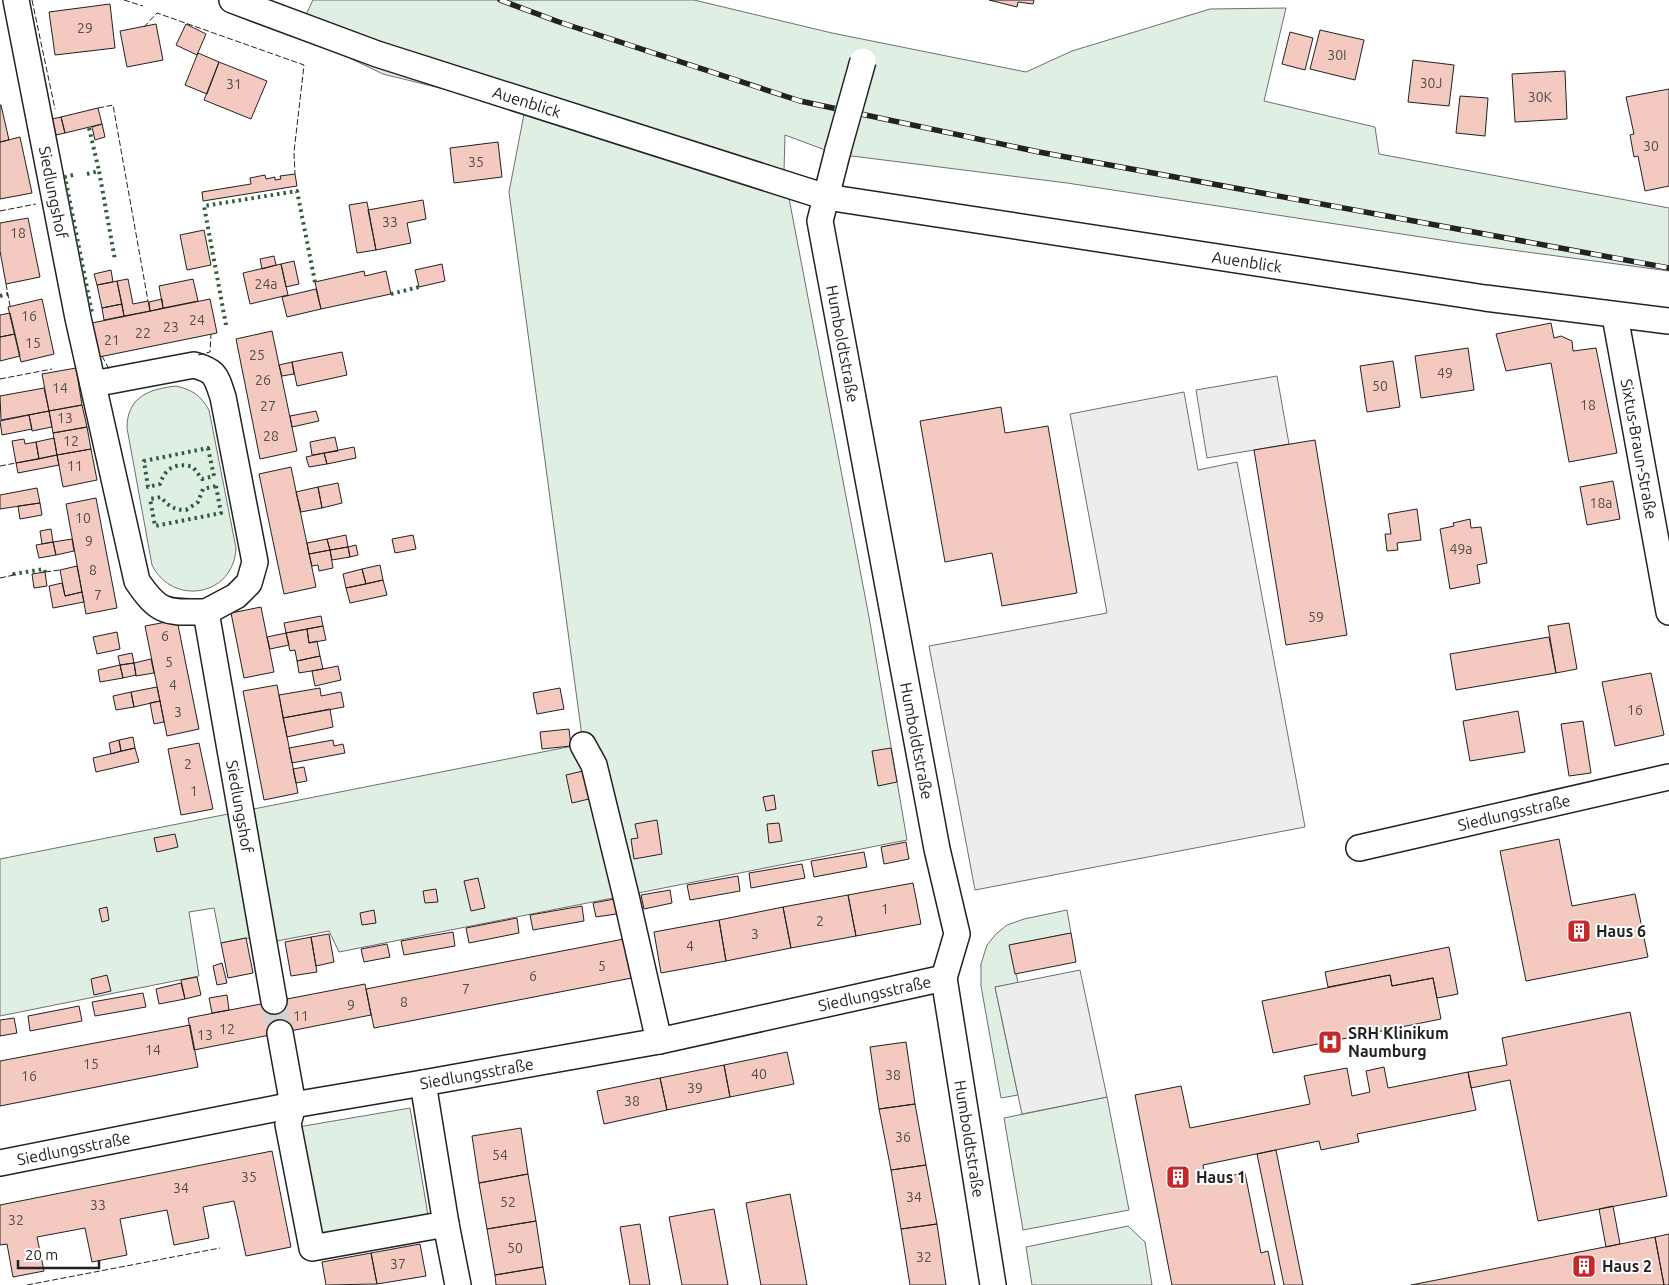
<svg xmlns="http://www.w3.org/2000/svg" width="1669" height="1285" font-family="Ubuntu,sans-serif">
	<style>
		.green { fill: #e0efe3; stroke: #6f6f6f }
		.parking { fill: #ededed; stroke: #6f6f6f }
		.building { fill: #f3c9c0; stroke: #222 }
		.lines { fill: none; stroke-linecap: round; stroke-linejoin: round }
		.street-tunnel { stroke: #d3d3d3; stroke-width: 25; stroke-dasharray: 25 12; stroke-linecap: butt }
		.street-casing { stroke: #222; stroke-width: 28 }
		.street { stroke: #fff; stroke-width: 25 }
		.rail-casing { stroke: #222; stroke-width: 5.5 }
		.rail { stroke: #fff; stroke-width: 4; stroke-dasharray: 11; stroke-linecap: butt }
		.street-bridge-casing { stroke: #222; stroke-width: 28; stroke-linecap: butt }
		.street-bridge { stroke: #fff; stroke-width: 25 }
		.hedge { stroke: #2f5e38; stroke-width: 4; stroke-dasharray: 2.5 4; stroke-linecap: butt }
		.fence { stroke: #222; stroke-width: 1; stroke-dasharray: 6 2.5; stroke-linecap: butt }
		.labels { text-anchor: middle; stroke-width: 4; stroke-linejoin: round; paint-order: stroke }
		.number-label { font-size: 14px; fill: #564c4a }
		.street-label { font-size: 16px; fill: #222; stroke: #fff }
		.poi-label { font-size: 16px; font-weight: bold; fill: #222; stroke: #fff; text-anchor: start }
	</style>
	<rect width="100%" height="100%" fill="#fff"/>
	<path class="green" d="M313,0H694L832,33L1026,72L1072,51L1210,9L1286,8L1264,101L1375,127L1379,154L1669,208V271L1467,244L1067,183L836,154L785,135L784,172L869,617L907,840L339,952L329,931L272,942L246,938L221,943L214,908L189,912L199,976L0,1016V859L583,744L509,192L525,109L383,74L297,33Z
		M176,386C193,390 200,395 209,410L236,548C234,596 173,607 152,565L127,428C127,397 149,389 176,386Z
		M1067,910L1071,933L1010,945L1018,983L995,987L1018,1095L1001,1098L981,986V964L987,945L996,934L1007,925L1024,919Z
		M1107,1097L1129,1210L1023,1230L1004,1118Z
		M410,1108L429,1221L317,1240L298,1127Z
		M1128,1226L1145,1242L1152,1285H1032L1026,1247Z"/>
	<path class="parking" d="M1277,376L1289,444L1207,458L1196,390Z
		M1184,392L1198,470L1237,462L1305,827L975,890L929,646L1107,613L1070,414Z
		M1080,970L1107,1097L1022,1114L995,987Z"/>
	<path class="building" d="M989,0H1034L1033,4L1018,2L1017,7Z
		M110,4L115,48L55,55L49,12Z
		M156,24L163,60L127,67L120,31Z
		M186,24L206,34L197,55L176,45Z
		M1320,30L1364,40L1355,80L1310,69Z
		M1290,32L1313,38L1305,70L1282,64Z
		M198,53L219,62L207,94L185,85Z
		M1413,60L1454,65L1449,106L1408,102Z
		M219,62L267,81L251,119L204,100Z
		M1565,71L1567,119L1515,122L1512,74Z
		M1669,89V186L1645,191L1638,156L1634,157L1630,135L1634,134L1626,97Z
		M1460,96L1488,98L1485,136L1456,133Z
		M0,105H1L9,140L0,142Z
		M98,108L102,124L65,133L61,117Z
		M61,117L65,133L56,135L52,119Z
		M102,124L105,137L95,140L92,127Z
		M20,137L32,193L0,199V142Z
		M498,142L502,177L454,183L450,148Z
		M295,174L297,186L203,201L202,192L251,184L250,178L265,175L266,179L275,177V180L281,179L280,176Z
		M423,200L426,219L407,223L411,243L376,250L368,210Z
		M367,202L376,250L357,253L349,205Z
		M28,218L40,277L6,284L0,251V223Z
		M204,230L211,265L187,270L180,235Z
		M274,256L276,265L262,269L260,259Z
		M294,261L299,284L286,287L281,264Z
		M281,264L288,295L250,304L243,273Z
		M442,264L445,281L419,287L415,270Z
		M111,270L113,282L97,285L94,274Z
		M364,271L365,276L386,271L391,294L321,309L315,282Z
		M128,279L133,304L148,301L150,311L124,316L117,281Z
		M193,279L198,301L163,308L159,286Z
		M117,281L122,304L102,308L97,285Z
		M316,289L321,309L287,317L282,297Z
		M42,299L54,354L21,362L8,307Z
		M162,299L163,308L150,311L149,302Z
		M210,299L217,333L99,357L92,323Z
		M122,304L124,316L104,320L102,308Z
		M10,313L15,334L0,337V315Z
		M1551,323L1554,338L1561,336L1572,341L1573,351L1596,348L1617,453L1569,462L1551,363L1506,371L1496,334Z
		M272,331L297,451L260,459L236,339Z
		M15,334L20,356L0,361V337Z
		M1468,348L1474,390L1421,398L1415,356Z
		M342,352L347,375L297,386L292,362Z
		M1393,361L1400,407L1367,412L1360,366Z
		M292,362L294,374L282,376L279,365Z
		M76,368L82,405L49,411L42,374Z
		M44,388L49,411L1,420L0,396Z
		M82,405L87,427L53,433L49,411Z
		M1001,407L1005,433L1048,426L1077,593L1002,606L992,553L945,562L920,421Z
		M49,411L52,427L32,431L29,415Z
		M316,411L319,421L292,427L290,416Z
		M29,415L32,429L2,435L0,421Z
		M87,427L91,449L57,455L53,433Z
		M335,437L338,451L312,455L310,442Z
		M54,438L57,455L39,459L36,442Z
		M24,439L25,444L36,442L39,459L16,463L12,441Z
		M1315,440L1347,635L1286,645L1254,450Z
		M354,447L356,458L327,464L324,453Z
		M91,449L97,480L63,487L57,455Z
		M324,453L327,464L309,467L306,457Z
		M57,455L59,465L18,473L16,463Z
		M291,467L316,587L284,594L259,474Z
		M1613,481L1620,519L1587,525L1580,487Z
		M338,483L342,503L322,508L318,487Z
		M318,487L322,508L301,512L296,492Z
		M37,488L40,503L0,509V495Z
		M96,498L117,608L86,614L66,504Z
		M40,503L42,515L20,519L18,506Z
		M1417,509L1421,540L1397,543L1398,550L1387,551L1385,534H1391L1388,514Z
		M1470,519L1471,528L1481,527L1487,563L1477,565L1480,583L1450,589L1440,529L1454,526L1453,523Z
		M51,529L53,542L42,544L40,531Z
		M346,535L348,547L330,550L327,539Z
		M413,535L416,549L395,553L392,539Z
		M72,539L74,551L56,555L53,542Z
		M327,539L330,550L309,554L307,543Z
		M53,542L56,555L39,558L36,545Z
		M356,545L358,555L350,557L348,547Z
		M348,547L350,557L332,560L330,550Z
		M330,550L333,568L319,571L318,565L312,566L309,554Z
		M380,565L383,580L366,584L362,569Z
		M77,566L82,592L65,596L60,570Z
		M362,569L366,584L346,588L343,574Z
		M45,572L47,586L34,588L32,574Z
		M383,580L387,595L350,603L346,588Z
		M62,583L65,596L82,592L84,602L53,608L49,586Z
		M261,607L274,672L244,678L231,613Z
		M321,616L323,626L286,633L284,623Z
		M177,620L199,729L167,736L145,626Z
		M1569,623L1577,669L1556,673L1548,626Z
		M323,626L326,640L309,643L307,629Z
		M307,629L309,643L317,641L320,656L297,661L295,650L290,651L286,633Z
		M117,632L120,649L97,654L93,637Z
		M286,633L289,645L270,649L267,637Z
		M1549,637L1556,673L1456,690L1450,654Z
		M132,653L134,663L120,665L118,656Z
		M320,656L323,669L299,673L297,661Z
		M151,659L154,673L136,676L134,663Z
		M134,663L136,675L123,678L120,665Z
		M120,665L123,678L100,682L98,670Z
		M338,666L341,680L315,686L312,671Z
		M1651,673L1664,735L1615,746L1602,682Z
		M277,685L298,793L264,800L243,691Z
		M157,687L160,701L134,707L131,692Z
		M320,688L321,696L341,692L344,707L283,718L279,695Z
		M560,688L564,709L537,714L533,693Z
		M131,692L134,707L116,710L113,696Z
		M160,701L164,722L154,724L150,703Z
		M330,709L333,727L287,737L283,718Z
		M1518,711L1525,752L1470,761L1463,721Z
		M1583,721L1591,773L1569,776L1561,724Z
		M569,729L571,746L542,749L540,732Z
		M133,737L135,748L121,751L119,740Z
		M119,740L121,751L111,754L109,743Z
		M333,740L334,746L343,744L345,753L292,763L289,748Z
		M199,743L213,809L181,815L168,749Z
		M135,748L139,762L96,772L93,758Z
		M891,748L897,782L878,786L872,751Z
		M304,767L307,781L296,783L293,769Z
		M587,770L593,798L572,803L566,775Z
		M774,795L776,809L766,811L763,797Z
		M657,820L662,854L634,859L631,839L638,838L635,824Z
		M779,823L782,841L769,843L767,824Z
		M175,834L178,847L157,852L154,838Z
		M1559,839L1572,906L1635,894L1648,957L1526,981L1500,851Z
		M906,842L909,859L884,864L881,847Z
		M864,852L867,867L814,877L811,861Z
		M802,864L805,878L751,888L749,873Z
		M738,876L740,891L690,900L687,885Z
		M478,878L485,908L471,911L464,881Z
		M913,883L921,924L856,936L848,895Z
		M436,889L438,902L425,903L423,891Z
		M670,890L672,903L644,909L641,895Z
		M848,895L856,936L791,948L783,907Z
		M620,898L623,913L596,917L593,903Z
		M582,906L584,921L533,930L530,915Z
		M107,907L109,920L102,922L99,909Z
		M783,907L791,948L726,961L719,920Z
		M374,910L376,923L362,925L360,913Z
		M517,918L519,933L469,943L466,928Z
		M719,920L726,961L661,973L654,932Z
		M453,932L455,946L404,955L401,941Z
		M1071,933L1076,962L1015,974L1009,945Z
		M329,934L334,962L316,966L311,937Z
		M311,937L317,972L291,976L285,942Z
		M246,938L253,973L228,978L221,943Z
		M629,938L637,977L374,1028L366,989Z
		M387,944L390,957L364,962L361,949Z
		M1449,947L1458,994L1437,998L1433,978L1392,986L1390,975L1328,987L1325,972Z
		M222,963L227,983L217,985L213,966Z
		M107,975L111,991L94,995L91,979Z
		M1390,975L1392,986L1433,978L1441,1019L1273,1053L1262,1001Z
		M197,977L201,995L185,999L181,980Z
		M181,983L185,999L159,1004L156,989Z
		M365,984L371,1015L194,1050L188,1018Z
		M143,993L146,1007L95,1016L92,1002Z
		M227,995L229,1010L212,1013L209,998Z
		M79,1006L82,1021L30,1031L28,1016Z
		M1630,1012L1667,1196L1538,1221L1510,1080L1471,1088L1468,1072L1507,1065L1502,1038Z
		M14,1018L17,1033L0,1036V1020Z
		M190,1025L198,1067L0,1106V1061Z
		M906,1042L915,1104L879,1109L870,1047Z
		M787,1052L794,1084L730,1097L724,1065Z
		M724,1065L730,1097L667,1110L660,1078Z
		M1384,1067L1388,1088L1468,1072L1476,1110L1357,1134L1359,1142L1321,1150L1319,1141L1203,1165L1206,1180L1245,1173L1261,1253L1268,1251L1275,1285H1172L1135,1095L1181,1086L1190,1128L1310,1104L1304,1076L1347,1068L1352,1096L1370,1092L1366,1071Z
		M660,1078L667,1110L604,1124L597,1091Z
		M915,1104L926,1165L891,1170L879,1109Z
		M521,1128L528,1174L479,1183L472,1136Z
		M1276,1150L1303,1285H1284L1257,1154Z
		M272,1151L291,1247L246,1256L234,1201L203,1207L209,1238L174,1245L167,1210L120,1219L127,1255L92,1262L85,1228L37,1237L44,1271L13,1277L7,1244L0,1245V1205Z
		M926,1165L937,1224L901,1229L891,1170Z
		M528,1174L536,1221L487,1229L479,1183Z
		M790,1194L807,1285H761L746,1203Z
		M1613,1206L1620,1244L1606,1247L1599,1209Z
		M714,1209L728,1285H682L669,1217Z
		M536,1221L543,1267L495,1275L487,1229Z
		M640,1224L650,1285H630L620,1227Z
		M937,1224L946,1285H910L901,1229Z
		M1669,1234V1285H1664L1655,1237Z
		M1655,1237L1664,1285H1411L1620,1244Z
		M420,1244L426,1276L377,1284L371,1253Z
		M371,1253L377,1284L326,1285L322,1262Z
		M543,1267L546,1285H496L495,1275Z"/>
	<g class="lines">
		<path class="street-tunnel" d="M274,1001L280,1033"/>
		<g class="street-casing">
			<g id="street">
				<path id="s1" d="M16,0L78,318L137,581C160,615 167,612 206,612"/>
				<path id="s2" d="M232,0L377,54L826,197L1485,298L1669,321"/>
				<path id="s3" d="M838,150L820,221L937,849L957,934L944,978L993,1285"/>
				<path id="s4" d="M1615,316L1669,612"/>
				<path id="s5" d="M93,384L194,365C216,371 216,376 223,397L255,562L249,583L236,596L206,612L274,1001"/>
				<path d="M583,745L594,765L626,896L659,1041"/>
				<path id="s6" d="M1359,848L1669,777"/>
				<path d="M280,1033L293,1105L288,1124L312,1248L446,1224"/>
				<path d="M423,1083L446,1224L458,1285"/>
				<path id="s7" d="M0,1163L293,1105L423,1083L659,1041L944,978"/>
			</g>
		</g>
		<use href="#street" class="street"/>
		<g class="rail-casing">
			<path id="rail" d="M500,0L559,22L800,101L1039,152L1669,268"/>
		</g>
		<use href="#rail" class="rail"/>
		<g class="street-bridge-casing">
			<path id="street-bridge" d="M838,150L863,61"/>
		</g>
		<use href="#street-bridge" class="street-bridge"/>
		<path class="hedge" d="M89,128L99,171
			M87,174L99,171L115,260
			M73,175L65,177L92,313
			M391,294L419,287
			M0,296L8,294
			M226,325L204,206L297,191L315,282
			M208,448L214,476L202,479L193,467C176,462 165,468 160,484L148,487L144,461Z
			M216,486L221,513L155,526L150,499L161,497C168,506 174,510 186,510L198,502L203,489Z
			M14,575V574L44,569L45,572"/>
		<path class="fence" d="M32,0L55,109
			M124,0L143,6
			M144,27L157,13L304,65L294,152L295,174
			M98,108L113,105L148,301
			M0,211L36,204
			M6,284L10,306
			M198,355L210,352L211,334
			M102,356L110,371
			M0,379L52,369
			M0,466L16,463
			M45,572L60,570
			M0,578L14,575
			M27,1285L220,1248"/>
	</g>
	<defs>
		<g id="building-square" transform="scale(1.25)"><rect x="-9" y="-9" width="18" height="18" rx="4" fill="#c62828" stroke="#fff"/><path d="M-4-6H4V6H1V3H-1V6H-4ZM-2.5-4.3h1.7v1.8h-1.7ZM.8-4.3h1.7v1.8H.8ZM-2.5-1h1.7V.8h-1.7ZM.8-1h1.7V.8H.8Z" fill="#fff"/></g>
		<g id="hospital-square" transform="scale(1.25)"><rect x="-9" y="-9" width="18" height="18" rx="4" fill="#c62828" stroke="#fff"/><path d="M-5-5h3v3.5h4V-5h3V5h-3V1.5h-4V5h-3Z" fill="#fff"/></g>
	</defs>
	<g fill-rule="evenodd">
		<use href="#building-square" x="1579" y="931"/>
		<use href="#hospital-square" x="1330" y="1042"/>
		<use href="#building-square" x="1178" y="1177"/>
		<use href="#building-square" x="1584" y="1266"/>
	</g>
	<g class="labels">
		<g class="number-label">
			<text x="85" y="33">29</text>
			<text x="1337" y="60">30I</text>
			<text x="1431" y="88">30J</text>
			<text x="234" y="89">31</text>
			<text x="1540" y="102">30K</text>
			<text x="1651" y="151">30</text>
			<text x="476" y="167">35</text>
			<text x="390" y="227">33</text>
			<text x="18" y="238">18</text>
			<text x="266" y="289">24a</text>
			<text x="29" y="321">16</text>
			<text x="197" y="325">24</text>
			<text x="171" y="332">23</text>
			<text x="143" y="338">22</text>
			<text x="112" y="345">21</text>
			<text x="33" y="348">15</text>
			<text x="257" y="360">25</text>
			<text x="1445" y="378">49</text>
			<text x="263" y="385">26</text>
			<text x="1380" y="391">50</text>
			<text x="60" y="393">14</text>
			<text x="1588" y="410">18</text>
			<text x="268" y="411">27</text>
			<text x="65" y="423">13</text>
			<text x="271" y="441">28</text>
			<text x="71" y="446">12</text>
			<text x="75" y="471">11</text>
			<text x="1601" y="508">18a</text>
			<text x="83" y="523">10</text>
			<text x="89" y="546">9</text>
			<text x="1461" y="554">49a</text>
			<text x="93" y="575">8</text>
			<text x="98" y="600">7</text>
			<text x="1316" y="622">59</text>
			<text x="165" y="641">6</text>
			<text x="169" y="667">5</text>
			<text x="173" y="690">4</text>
			<text x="1635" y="715">16</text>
			<text x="178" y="717">3</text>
			<text x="188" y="769">2</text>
			<text x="194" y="796">1</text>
			<text x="885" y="914">1</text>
			<text x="820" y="926">2</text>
			<text x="755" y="939">3</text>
			<text x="690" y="951">4</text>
			<text x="602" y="971">5</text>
			<text x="533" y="981">6</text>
			<text x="466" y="994">7</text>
			<text x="404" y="1007">8</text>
			<text x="351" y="1010">9</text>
			<text x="301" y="1021">11</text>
			<text x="227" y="1034">12</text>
			<text x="205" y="1040">13</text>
			<text x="153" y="1055">14</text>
			<text x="91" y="1069">15</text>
			<text x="759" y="1079">40</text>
			<text x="893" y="1080">38</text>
			<text x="29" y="1081">16</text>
			<text x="695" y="1093">39</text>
			<text x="632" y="1106">38</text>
			<text x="903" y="1142">36</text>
			<text x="500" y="1160">54</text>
			<text x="249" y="1182">35</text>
			<text x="181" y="1193">34</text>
			<text x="914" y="1202">34</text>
			<text x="508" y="1207">52</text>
			<text x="98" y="1210">33</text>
			<text x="16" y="1225">32</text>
			<text x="515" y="1253">50</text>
			<text x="924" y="1262">32</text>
			<text x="398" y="1269">37</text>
		</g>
		<g class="street-label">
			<text dy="6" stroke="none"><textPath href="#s2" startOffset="312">Auenblick</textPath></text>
			<text dy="6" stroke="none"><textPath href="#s1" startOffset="196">Siedlungshof</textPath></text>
			<text dy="6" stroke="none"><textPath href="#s2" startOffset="1052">Auenblick</textPath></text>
			<text dy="6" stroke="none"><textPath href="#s3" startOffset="198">Humboldtstraße</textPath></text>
			<text dy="6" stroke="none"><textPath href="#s4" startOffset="135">Sixtus-Braun-Straße</textPath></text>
			<text dy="6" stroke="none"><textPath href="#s3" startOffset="602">Humboldtstraße</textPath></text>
			<text dy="6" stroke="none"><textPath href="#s5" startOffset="589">Siedlungshof</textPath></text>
			<text dy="6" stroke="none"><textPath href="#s6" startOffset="159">Siedlungsstraße</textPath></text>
			<text dy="6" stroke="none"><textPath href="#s7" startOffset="891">Siedlungsstraße</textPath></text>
			<text dy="6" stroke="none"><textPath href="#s7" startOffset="485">Siedlungsstraße</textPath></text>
			<text dy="6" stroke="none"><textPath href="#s3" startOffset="1008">Humboldtstraße</textPath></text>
			<text dy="6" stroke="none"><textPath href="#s7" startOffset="75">Siedlungsstraße</textPath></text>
		</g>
		<g class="poi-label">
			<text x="1596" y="937">Haus 6</text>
			<text x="1348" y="1039">SRH Klinikum<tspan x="1348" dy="18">Naumburg</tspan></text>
			<text x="1196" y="1183">Haus 1</text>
			<text x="1602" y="1272">Haus 2</text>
		</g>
	</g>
	<path d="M18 1260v8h81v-8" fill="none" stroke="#222222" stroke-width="2.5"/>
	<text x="25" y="1260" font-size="15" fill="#222222" stroke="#ffffff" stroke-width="4" paint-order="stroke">20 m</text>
</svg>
